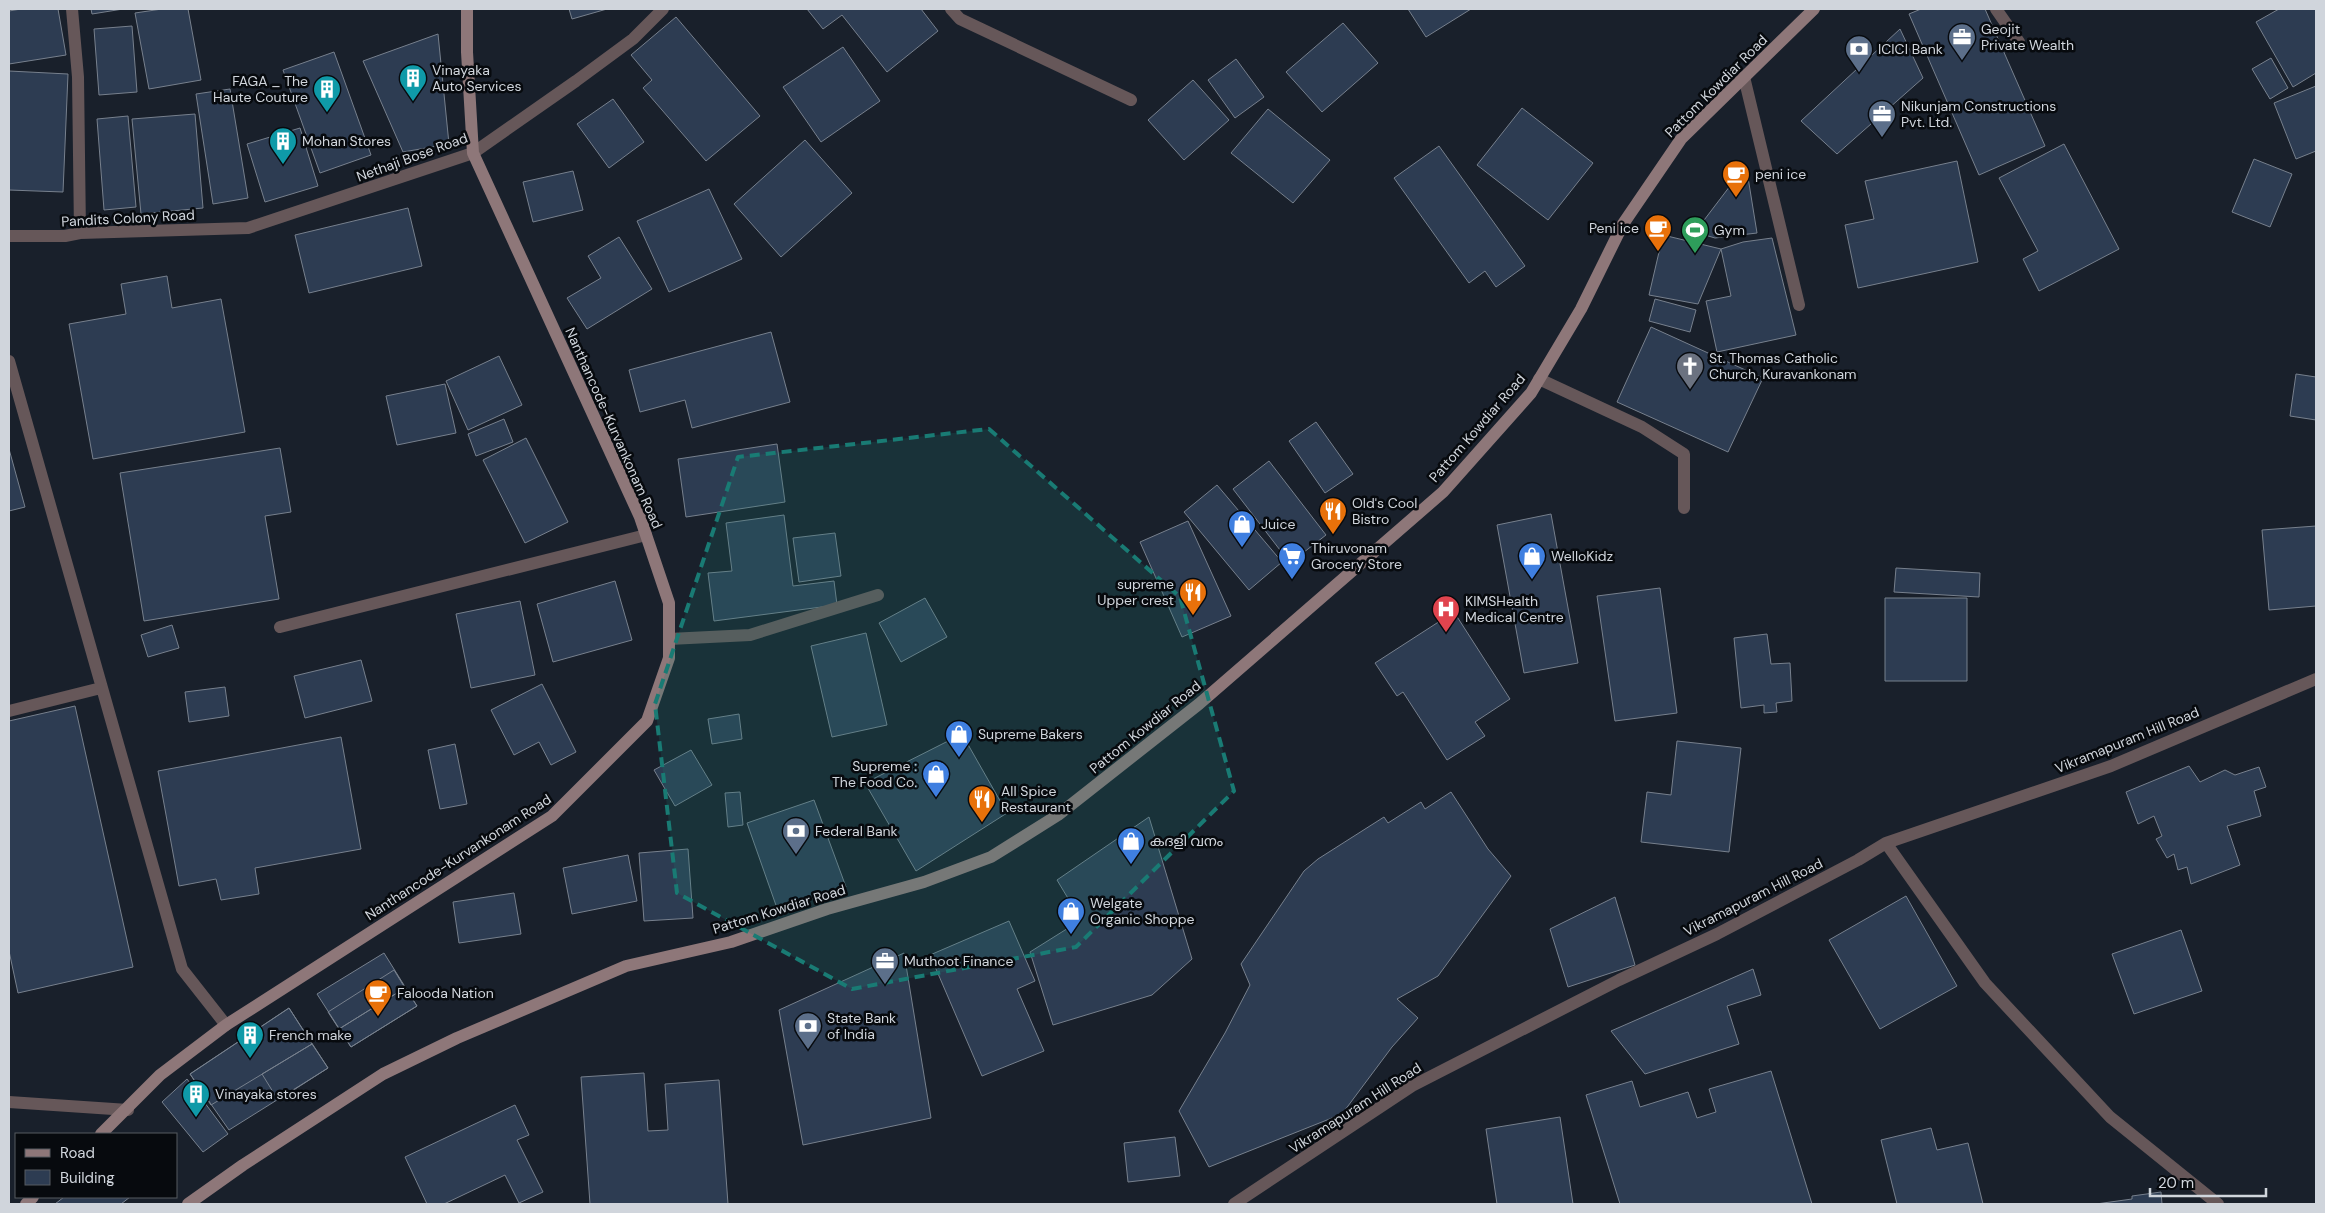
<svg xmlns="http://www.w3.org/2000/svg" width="2325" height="1213" font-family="'DM Sans','Noto Sans Malayalam',sans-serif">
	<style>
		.building { fill: #2d3c52; stroke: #77808d }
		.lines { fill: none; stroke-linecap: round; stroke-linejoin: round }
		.lane { stroke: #665759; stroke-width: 12 }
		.street { stroke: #665759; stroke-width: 12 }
		.secondary { stroke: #8e7779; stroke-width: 12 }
		.marked { fill: #197b74; fill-opacity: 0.2; stroke: #197b74; stroke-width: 4; stroke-dasharray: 10 6; stroke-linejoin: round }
		.labels { text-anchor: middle; stroke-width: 5; stroke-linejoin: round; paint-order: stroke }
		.poi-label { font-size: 14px; fill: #d0d5dc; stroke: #070a0e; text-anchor: start }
		.street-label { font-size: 14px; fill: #d0d5dc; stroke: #070a0e }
	</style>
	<rect width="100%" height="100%" fill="#19202b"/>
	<path class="building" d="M21,9H58L66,55L9,64V11Z
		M91,9H123L92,14Z
		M162,9H188L201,80L149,89L135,13Z
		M569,9H607L572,19Z
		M807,9H921L938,31L887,72L842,15L823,29Z
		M1408,9H1471L1426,37Z
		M1921,9H1985L2045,146L1979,175L1909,14Z
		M2279,9H2316V73L2293,87L2256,22Z
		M676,17L760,116L706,161L643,88L652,80L631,55Z
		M1343,23L1378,63L1322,112L1286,72Z
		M132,26L137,92L99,95L94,29Z
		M1900,29L1923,78L1837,154L1801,121Z
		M438,34L449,144L403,152L363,61Z
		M843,47L880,101L821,142L783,87Z
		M334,52L371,155L320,173L283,70Z
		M2271,58L2288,88L2270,99L2252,69Z
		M1236,59L1264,97L1235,118L1208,80Z
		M9,71L68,74L63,192L9,190Z
		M1193,80L1229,120L1184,160L1148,120Z
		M2316,86V151L2296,159L2274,103Z
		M230,89L248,198L213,204L196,94Z
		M613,99L644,142L609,168L577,124Z
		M1522,108L1593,163L1548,220L1477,165Z
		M1268,109L1330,160L1293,203L1231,153Z
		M195,114L203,208L141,214L132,119Z
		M128,116L136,207L104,210L97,119Z
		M300,128L318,186L265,202L247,144Z
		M805,140L852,193L781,257L734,204Z
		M2064,144L2119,249L2039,291L2023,259L2038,251L1999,178Z
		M1439,146L1525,266L1496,287L1485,271L1469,283L1394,178Z
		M2254,159L2292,174L2270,227L2232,212Z
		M1957,161L1978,262L1858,288L1845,225L1874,219L1865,181Z
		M1746,165L1757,233L1715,238L1695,232Z
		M573,171L583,210L533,222L523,182Z
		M709,189L742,259L669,292L637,221Z
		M408,208L422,266L309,293L295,235Z
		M1663,235L1721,249L1698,304L1649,295Z
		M619,237L652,289L587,329L567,298L601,278L588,256Z
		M1772,238L1796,335L1717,352L1706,301L1731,296L1721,249L1743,242Z
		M167,276L172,308L221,299L245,432L93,459L69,324L126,314L121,284Z
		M1655,299L1696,310L1690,332L1649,321Z
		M1651,327L1763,378L1728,452L1617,402Z
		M771,332L790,402L692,428L685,400L640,412L629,370Z
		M499,356L522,405L468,430L446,381Z
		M2296,374L2316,377V420L2290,416Z
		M445,384L456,433L397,445L386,396Z
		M504,419L513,442L476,456L468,434Z
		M1316,422L1353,474L1325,493L1289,441Z
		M526,438L568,522L525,543L483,460Z
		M777,444L785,502L686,517L678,459Z
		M280,448L291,512L265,516L279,599L144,621L120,473Z
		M9,449L25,507L9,511Z
		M1269,461L1326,535L1290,563L1233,489Z
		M1217,485L1282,562L1249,590L1184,512Z
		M1551,514L1578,663L1524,673L1497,525Z
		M784,515L793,586L834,581L837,605L714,621L708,573L732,571L726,523Z
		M1188,521L1231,616L1182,637L1140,542Z
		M2316,526V606L2269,610L2262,530Z
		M835,533L841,576L799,582L793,538Z
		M1896,568L1980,573L1979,597L1894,592Z
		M615,581L632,640L553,662L537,604Z
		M1660,588L1677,713L1615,721L1597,596Z
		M925,598L947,637L901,662L879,623Z
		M1885,598H1967V681H1885Z
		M520,601L535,675L471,688L456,614Z
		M1454,612L1510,699L1475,722L1485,736L1447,760L1403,692L1397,696L1375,663Z
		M172,625L179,648L148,657L141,635Z
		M866,633L887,725L832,737L811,646Z
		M1767,634L1771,664L1790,663L1792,701L1776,703L1777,712L1764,713V705L1741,708L1734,638Z
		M361,660L372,701L305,718L294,676Z
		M542,684L576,752L551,765L539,742L514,755L491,710Z
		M225,687L229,716L189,722L185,692Z
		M75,706L133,967L18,993L9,951V721Z
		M739,714L742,739L712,744L708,719Z
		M962,734L1007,813L916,871L865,783Z
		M341,737L361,849L255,868L259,894L221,900L216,879L179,886L158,771Z
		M1677,741L1741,748L1729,852L1641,842L1647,792L1671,795Z
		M455,744L467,804L440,809L428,750Z
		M691,750L712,785L675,806L654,770Z
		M2189,766L2200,782L2225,770L2235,775L2259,767L2266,787L2254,791L2261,816L2227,826L2240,865L2191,884L2187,867L2178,870L2174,854L2167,858L2156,839L2162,836L2154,816L2138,824L2126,792Z
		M740,792L743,825L728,827L725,793Z
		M1451,792L1488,849L1511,876L1438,976L1397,999L1418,1018L1392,1047L1342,1114L1209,1167L1179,1111L1225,1033L1250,985L1241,964L1304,871L1318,859L1384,817L1388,823L1421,802L1425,809Z
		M814,800L846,887L778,911L747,823Z
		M1149,817L1192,959L1152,995L1053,1025L1030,952L1081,920L1057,880Z
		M688,849L693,918L644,921L639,853Z
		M628,855L637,901L572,914L563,868Z
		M514,893L521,934L459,943L453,902Z
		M1906,896L1957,986L1880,1029L1829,940Z
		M1615,897L1635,965L1568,987L1550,929Z
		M1009,921L1035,981L1017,989L1044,1051L982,1076L930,955Z
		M2181,930L2202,991L2134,1014L2112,954Z
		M384,953L417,1006L351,1047L317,994Z
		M904,953L931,1118L803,1145L779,1010Z
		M1753,969L1761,995L1727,1006L1739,1044L1645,1074L1611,1031Z
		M394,970L405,988L339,1029L328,1012Z
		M405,988L417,1006L351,1047L339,1029Z
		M289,1008L328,1068L229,1130L190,1074Z
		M289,1008L312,1044L211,1105L190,1074Z
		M312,1044L328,1068L278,1100L262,1074Z
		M1771,1071L1812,1204H1620L1586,1095L1632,1081L1640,1107L1688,1092L1697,1118L1716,1112L1709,1089Z
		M644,1073L648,1131L668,1130L665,1084L719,1080L728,1204H590L581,1077Z
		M187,1079L228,1134L203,1152L162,1102Z
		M515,1105L529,1135L517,1140L543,1192L519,1203L505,1175L444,1204H427L405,1157Z
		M1560,1117L1573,1204H1497L1486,1129Z
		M1931,1128L1937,1150L1968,1143L1983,1204H1897L1881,1140Z
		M1175,1137L1180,1176L1128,1182L1124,1143Z
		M2161,1192L2162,1204H2096L2132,1199V1196Z
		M64,1197H130L121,1204H55Z"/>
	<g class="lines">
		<path class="lane" d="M9,361L182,969L226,1025
			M9,711L101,688"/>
		<path class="street" d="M72,9L78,77L80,233
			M951,9L960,19L1131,100
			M1996,9L2019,42
			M1744,77L1799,305
			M9,236H65L80,233L248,228L473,153L576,81L633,39L663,9
			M1539,379L1642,427L1684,454V508
			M280,627L646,535
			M669,639L750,635L878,595
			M1886,843L1985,983L2110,1117L2218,1204
			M9,1102L128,1110
			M1234,1204L1412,1086L1619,980L1717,934L1858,860L1886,843L2111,766L2316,679"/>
		<path class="secondary" d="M101,1134L160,1075L226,1025L552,816L647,721L669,658V603L640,517L473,153L467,52V9
			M26,1204L33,1197
			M188,1204L243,1165L383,1074L457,1038L626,966L731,942L827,909L924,882L991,857L1058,815L1199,704L1443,492L1531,393L1581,309L1623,224L1681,139L1814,9"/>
	</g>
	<path class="marked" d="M989,429L1180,597L1234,791L1076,947L852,989L677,893L655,704L738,457Z"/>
	<defs>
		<g id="office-pin" transform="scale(1.4375)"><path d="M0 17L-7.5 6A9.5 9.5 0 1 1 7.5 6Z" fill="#5c6f8a" stroke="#070a0e"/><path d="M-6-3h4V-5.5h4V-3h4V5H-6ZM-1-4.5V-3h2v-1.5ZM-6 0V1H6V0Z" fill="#fff"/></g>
		<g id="bank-pin" transform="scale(1.4375)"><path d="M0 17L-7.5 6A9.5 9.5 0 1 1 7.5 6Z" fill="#5c6f8a" stroke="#070a0e"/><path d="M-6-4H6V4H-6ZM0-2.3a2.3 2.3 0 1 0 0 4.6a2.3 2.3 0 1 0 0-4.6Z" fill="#fff"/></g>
		<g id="building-pin" transform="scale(1.4375)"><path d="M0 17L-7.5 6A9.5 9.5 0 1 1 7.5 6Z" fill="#0f9aa8" stroke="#070a0e"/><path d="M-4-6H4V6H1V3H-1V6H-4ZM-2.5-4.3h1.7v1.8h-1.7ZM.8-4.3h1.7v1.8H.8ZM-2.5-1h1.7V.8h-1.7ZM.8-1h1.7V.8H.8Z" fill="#fff"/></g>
		<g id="cafe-pin" transform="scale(1.4375)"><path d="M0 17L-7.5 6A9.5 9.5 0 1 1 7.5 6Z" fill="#e8710a" stroke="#070a0e"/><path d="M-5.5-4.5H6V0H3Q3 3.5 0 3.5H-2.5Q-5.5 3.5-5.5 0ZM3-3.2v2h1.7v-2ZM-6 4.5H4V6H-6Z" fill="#fff"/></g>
		<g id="stadium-pin" transform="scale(1.4375)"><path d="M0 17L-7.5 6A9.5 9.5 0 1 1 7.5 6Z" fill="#2e9e5b" stroke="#070a0e"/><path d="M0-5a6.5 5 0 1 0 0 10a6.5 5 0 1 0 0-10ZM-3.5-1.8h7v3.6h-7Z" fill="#fff"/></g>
		<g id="church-pin" transform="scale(1.4375)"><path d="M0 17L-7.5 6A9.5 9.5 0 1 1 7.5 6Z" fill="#6b7280" stroke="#070a0e"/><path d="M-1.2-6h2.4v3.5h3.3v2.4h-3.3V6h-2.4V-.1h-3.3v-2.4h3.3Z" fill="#fff"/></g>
		<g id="restaurant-pin" transform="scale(1.4375)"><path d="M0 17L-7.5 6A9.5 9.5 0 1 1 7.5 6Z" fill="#e8710a" stroke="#070a0e"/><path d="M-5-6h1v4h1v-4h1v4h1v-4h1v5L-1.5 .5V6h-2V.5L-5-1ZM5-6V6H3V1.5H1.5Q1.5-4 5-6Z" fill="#fff"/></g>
		<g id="shop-pin" transform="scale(1.4375)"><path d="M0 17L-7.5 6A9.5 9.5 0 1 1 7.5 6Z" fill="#3f7fe0" stroke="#070a0e"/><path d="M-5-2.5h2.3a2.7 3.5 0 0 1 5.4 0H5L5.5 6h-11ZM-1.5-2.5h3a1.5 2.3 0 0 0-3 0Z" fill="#fff"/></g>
		<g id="supermarket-pin" transform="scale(1.4375)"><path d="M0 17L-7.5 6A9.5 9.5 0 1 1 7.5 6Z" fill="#3f7fe0" stroke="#070a0e"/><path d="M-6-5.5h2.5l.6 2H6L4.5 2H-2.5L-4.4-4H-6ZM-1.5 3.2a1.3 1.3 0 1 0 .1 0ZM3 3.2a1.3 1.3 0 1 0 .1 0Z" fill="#fff"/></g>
		<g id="hospital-pin" transform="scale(1.4375)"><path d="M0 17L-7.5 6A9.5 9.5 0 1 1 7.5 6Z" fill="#e0444e" stroke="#070a0e"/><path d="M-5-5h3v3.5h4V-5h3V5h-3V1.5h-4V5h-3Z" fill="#fff"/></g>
	</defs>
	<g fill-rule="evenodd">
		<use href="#office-pin" x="1962" y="37"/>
		<use href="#bank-pin" x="1859" y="49"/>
		<use href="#building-pin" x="413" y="78"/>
		<use href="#building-pin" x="327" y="89"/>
		<use href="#office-pin" x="1882" y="114"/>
		<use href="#building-pin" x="283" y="141"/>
		<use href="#cafe-pin" x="1736" y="174"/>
		<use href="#cafe-pin" x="1658" y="228"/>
		<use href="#stadium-pin" x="1695" y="230"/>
		<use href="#church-pin" x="1690" y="366"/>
		<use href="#restaurant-pin" x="1333" y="511"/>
		<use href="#shop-pin" x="1242" y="524"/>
		<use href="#supermarket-pin" x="1292" y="556"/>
		<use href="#shop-pin" x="1532" y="556"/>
		<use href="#restaurant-pin" x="1193" y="592"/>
		<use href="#hospital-pin" x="1446" y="609"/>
		<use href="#shop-pin" x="959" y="734"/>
		<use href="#shop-pin" x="936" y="774"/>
		<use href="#restaurant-pin" x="982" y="799"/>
		<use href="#bank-pin" x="796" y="831"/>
		<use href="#shop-pin" x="1131" y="841"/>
		<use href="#shop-pin" x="1071" y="911"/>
		<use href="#office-pin" x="885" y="961"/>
		<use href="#cafe-pin" x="378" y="993"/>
		<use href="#bank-pin" x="808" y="1026"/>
		<use href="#building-pin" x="250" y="1035"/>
		<use href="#building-pin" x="196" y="1094"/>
	</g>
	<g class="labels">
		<g class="poi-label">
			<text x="1981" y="34">Geojit<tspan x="1981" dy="16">Private Wealth</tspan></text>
			<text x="1878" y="54">ICICI Bank</text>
			<text x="432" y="75">Vinayaka<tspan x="432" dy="16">Auto Services</tspan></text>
			<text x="308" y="86" text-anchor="end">FAGA _ The<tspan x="308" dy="16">Haute Couture</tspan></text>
			<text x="1901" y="111">Nikunjam Constructions<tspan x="1901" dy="16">Pvt. Ltd.</tspan></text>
			<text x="302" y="146">Mohan Stores</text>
			<text x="1755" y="179">peni ice</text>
			<text x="1639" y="233" text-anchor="end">Peni ice</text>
			<text x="1714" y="235">Gym</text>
			<text x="1709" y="363">St. Thomas Catholic<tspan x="1709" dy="16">Church, Kuravankonam</tspan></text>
			<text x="1352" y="508">Old's Cool<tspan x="1352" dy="16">Bistro</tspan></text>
			<text x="1261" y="529">Juice</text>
			<text x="1311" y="553">Thiruvonam<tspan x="1311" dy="16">Grocery Store</tspan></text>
			<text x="1551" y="561">WelloKidz</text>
			<text x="1174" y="589" text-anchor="end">supreme<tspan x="1174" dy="16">Upper crest</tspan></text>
			<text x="1465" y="606">KIMSHealth<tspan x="1465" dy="16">Medical Centre</tspan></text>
			<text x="978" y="739">Supreme Bakers</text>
			<text x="917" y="771" text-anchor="end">Supreme :<tspan x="917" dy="16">The Food Co.</tspan></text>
			<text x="1001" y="796">All Spice<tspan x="1001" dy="16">Restaurant</tspan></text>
			<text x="815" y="836">Federal Bank</text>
			<text x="1150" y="846">കദളി വനം</text>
			<text x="1090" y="908">Welgate<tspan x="1090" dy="16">Organic Shoppe</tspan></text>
			<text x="904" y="966">Muthoot Finance</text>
			<text x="397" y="998">Falooda Nation</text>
			<text x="827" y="1023">State Bank<tspan x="827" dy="16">of India</tspan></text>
			<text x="269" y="1040">French make</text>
			<text x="215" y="1099">Vinayaka stores</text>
		</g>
		<g class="street-label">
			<text transform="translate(1716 86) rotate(-45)" y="5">Pattom Kowdiar Road</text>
			<text transform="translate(412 157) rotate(-20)" y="5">Nethaji Bose Road</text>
			<text transform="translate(128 218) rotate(-3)" y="5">Pandits Colony Road</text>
			<text transform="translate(614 428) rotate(66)" y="5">Nanthancode-Kurvankonam Road</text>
			<text transform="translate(1477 428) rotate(-49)" y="5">Pattom Kowdiar Road</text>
			<text transform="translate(1145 727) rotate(-39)" y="5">Pattom Kowdiar Road</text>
			<text transform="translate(2127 740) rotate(-22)" y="5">Vikramapuram Hill Road</text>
			<text transform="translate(458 857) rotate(-33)" y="5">Nanthancode-Kurvankonam Road</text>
			<text transform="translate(1753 897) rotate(-27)" y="5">Vikramapuram Hill Road</text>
			<text transform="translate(779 909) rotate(-17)" y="5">Pattom Kowdiar Road</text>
			<text transform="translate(1355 1108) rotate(-33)" y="5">Vikramapuram Hill Road</text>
		</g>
	</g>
	<rect width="2325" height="1213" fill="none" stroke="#d0d5dc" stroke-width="20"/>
	<rect x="15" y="1133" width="162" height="65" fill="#070a0e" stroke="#575b60"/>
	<rect x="25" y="1149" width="25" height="8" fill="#8e7779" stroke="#575b60"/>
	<text x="60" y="1158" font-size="15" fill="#d0d5dc">Road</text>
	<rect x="25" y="1170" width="25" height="15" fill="#2d3c52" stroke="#575b60"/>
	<text x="60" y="1183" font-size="15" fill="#d0d5dc">Building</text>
	<path d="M2150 1188v8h116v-8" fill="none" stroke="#d0d5dc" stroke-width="2.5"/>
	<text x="2158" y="1188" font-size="15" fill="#d0d5dc" stroke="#070a0e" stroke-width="4" paint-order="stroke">20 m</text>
</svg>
